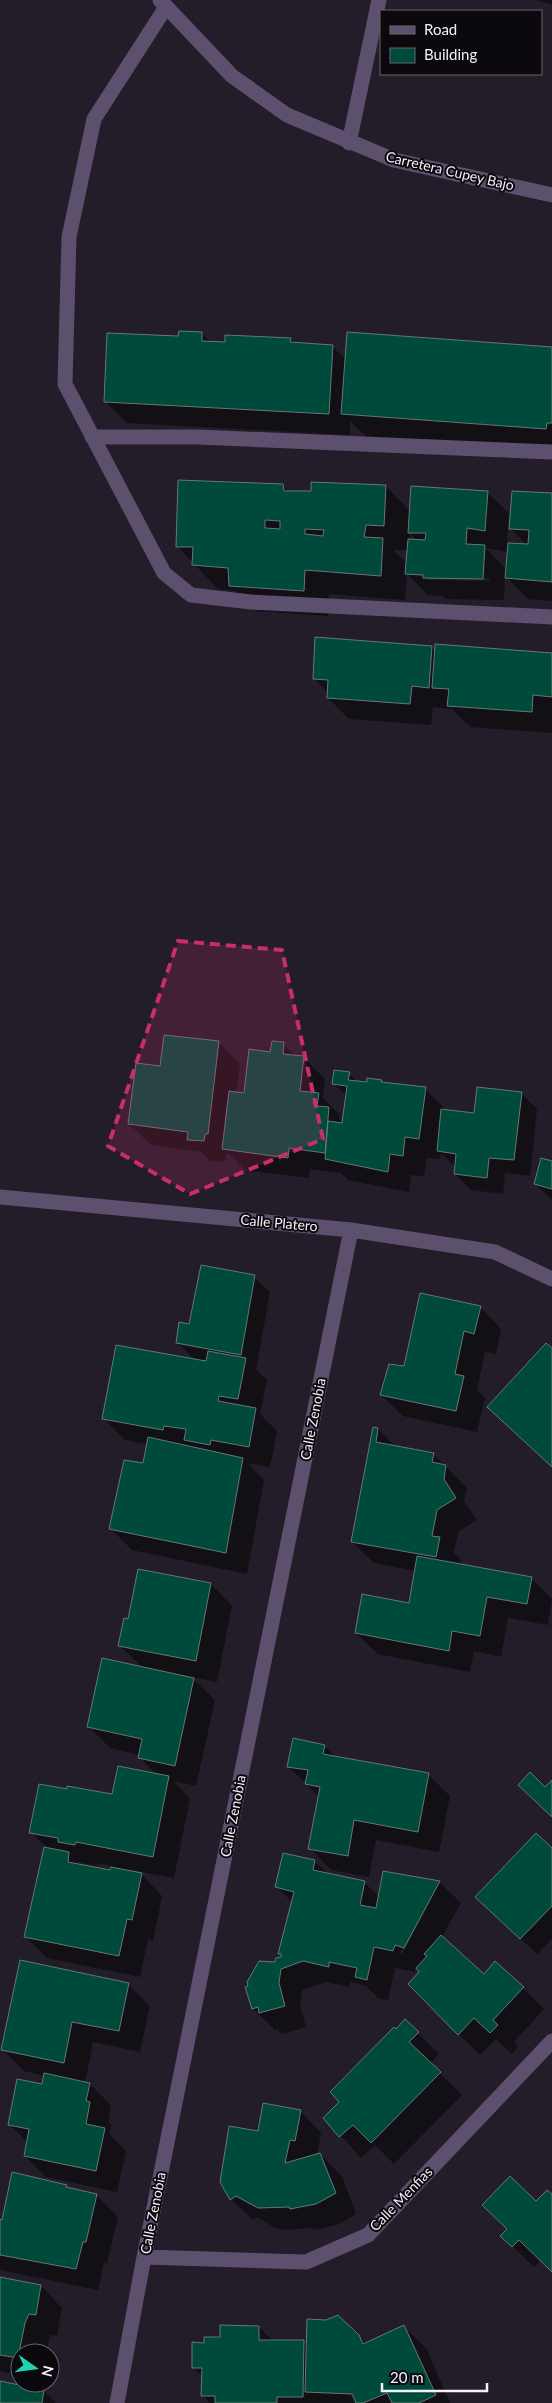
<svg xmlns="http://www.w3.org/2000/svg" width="552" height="2403" font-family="Lato,sans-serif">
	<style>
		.shadow { fill: #0007; fill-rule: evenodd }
		.building { fill: #004a3b; stroke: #667872; fill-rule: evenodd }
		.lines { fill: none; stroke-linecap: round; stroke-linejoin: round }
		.minor { stroke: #5d4f6e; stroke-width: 15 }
		.tertiary { stroke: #5d4f6e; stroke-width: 15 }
		.marked { fill: #c72e6b; fill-opacity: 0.2; stroke: #c72e6b; stroke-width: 4; stroke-dasharray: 10 6; stroke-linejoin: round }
		.labels { text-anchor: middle; stroke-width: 4; stroke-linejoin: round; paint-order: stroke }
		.street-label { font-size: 14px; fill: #f4f0f9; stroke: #0b090e }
	</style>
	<rect width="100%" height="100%" fill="#221d29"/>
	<path class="shadow" d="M534,0H552V4Z
		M202,333L211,343L290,339L295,344L332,346L346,360L552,348V452L368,438L350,421V435L127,423L105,401L180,338Z
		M283,486L290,493L386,486L410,511L487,492L509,513L507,544L527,545L510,528L552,495V601L528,599L505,576L504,600L446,599L442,596L428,595L407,574L405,600L329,594L328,616L256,611L235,591L218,589L177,546ZM410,533L417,541L409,540ZM486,548L508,552L507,570ZM393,550H408L407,563ZM427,577L489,578V581L427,580Z
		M431,647L436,651L552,654V733L470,727L450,707V709L433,707L431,725L349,719L328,698V693L314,678Z
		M218,1042L240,1064L236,1093L246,1094L271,1054L283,1044L296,1056L303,1057L325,1079L323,1098L340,1115L339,1119L344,1123L347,1097L334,1084L349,1074L357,1082L381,1081L384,1084L425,1089L446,1110L475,1114L521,1093L537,1109L530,1176L505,1173L503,1194L471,1190L455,1174L456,1167L441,1154L440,1159L427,1158L424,1176L411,1175L409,1192L348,1180L341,1173L310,1169L309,1178L245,1170L230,1155L226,1154L225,1162L210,1161L201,1152L151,1145L129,1124L161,1068Z
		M552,1162V1200L536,1184Z
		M254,1277L270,1292L256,1370L267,1380L260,1414L277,1431L270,1467L247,1463L264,1480L247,1574L132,1550L111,1529L143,1465L148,1444L125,1440L104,1419L195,1360L177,1342L190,1326Z
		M480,1307L501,1329L496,1354L485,1352L477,1390L485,1398L477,1432L403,1416L381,1395L386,1375L405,1368Z
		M378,1429L396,1447L433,1454L467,1488L464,1501L477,1520L458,1532L454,1553L461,1560L460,1565L531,1578L552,1599L548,1625L508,1618L501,1657L474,1651L470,1672L378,1654L356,1633L410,1604L416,1571L374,1563L352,1542Z
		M139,1570L211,1584L232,1606L217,1682L191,1677L215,1700L196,1786L173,1781L190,1798L174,1878L126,1869L125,1871L141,1874L162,1896L153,1941L148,1939L140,1977L47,1958L26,1937L46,1847L31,1832L157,1775L139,1757L140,1755L110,1748L89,1727L143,1668L120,1646L129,1621ZM78,1862L97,1866V1863L113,1866L111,1872L82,1866Z
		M324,1746L336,1757L428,1774L450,1796L439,1852L376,1840L369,1877L331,1870L310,1848L319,1797L289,1767Z
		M552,1850V1939L537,1954L493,1913Z
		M314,1861L328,1874L364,1882L379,1897L439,1882L461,1903L442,1937L484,1976L523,1988L544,2009L514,2042L518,2047L512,2054L496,2039L480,2055L409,1984L421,1972L416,1967L415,1972L395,1968L388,2000L378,1998L366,1986L350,1982V1987L326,1982L302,1990L300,2005L306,2027L282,2034L277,2029L275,2030L253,2009L247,1988L282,1958L280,1953L293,1903L277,1887ZM430,1896H433L402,1954L400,1953Z
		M128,1984L150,2006L140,2052L93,2042L85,2083L90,2084L111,2105L108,2122L111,2125L109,2134L126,2151L117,2192L46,2177L25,2156L28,2143L9,2124L43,2085L45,2076L24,2071L3,2050Z
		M405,2021L439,2054L430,2064L462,2095L394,2164L375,2145L361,2158L325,2118Z
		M300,2111L321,2133L317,2155L320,2154L342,2176L356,2214L337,2225L313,2230L311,2228L287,2230L275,2228L258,2217L253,2220L231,2199L258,2133Z
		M66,2186L70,2189L96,2195L118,2217L107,2263H104L98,2290L0,2270V2221H3Z
		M552,2196V2271L541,2260L534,2267L502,2236L536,2203Z
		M0,2280L41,2286L62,2308L57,2336L50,2335L46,2353H20V2375L0,2371Z
		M338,2316L366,2343L404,2327L426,2348L450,2403H210L202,2395L203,2377L193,2367L205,2344L259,2327L273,2341L303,2342L308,2346L326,2321Z
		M0,2382L44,2391L56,2403H0Z"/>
	<path class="building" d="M179,331L202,332V341L225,342V335L291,338L290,342L333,345L329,414L104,402L107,333L178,336Z
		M347,332L552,347V423H547L546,429L341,414Z
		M178,480L283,484L284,491H311V482L386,485L384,526L366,525L364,537L383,538L381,576L305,570L304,591L229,586L228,568L192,565L193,547H176ZM265,520L280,521V529L265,528ZM305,529L324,530L323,536L305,534Z
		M411,486L488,491L485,531L467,528L466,544L485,545L483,579L423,578V575L405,574L408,539L425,540L426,533H408Z
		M512,491L552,493V582L505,578L508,543L528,544L529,530L509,529Z
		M315,637L432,646L429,688L412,686L410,704L327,698L328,680L313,679Z
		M435,644L552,653V697L533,695L532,712L447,706L449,689L432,688Z
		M164,1035L219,1041L208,1134H205L204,1141L187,1140L188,1132L128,1124L136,1063L160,1066Z
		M272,1041L284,1042L283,1054L304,1056L300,1091L319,1093L317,1106L329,1107L325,1153L289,1148L288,1158L222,1149L229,1091L244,1093L249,1049L270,1052Z
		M334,1070L350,1072L348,1080L367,1082V1078L382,1080L381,1082L426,1087L419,1139L405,1137L403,1156L390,1154L388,1172L325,1159L328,1121L342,1123L347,1086L332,1084Z
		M477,1087L522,1092L514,1160L489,1158L487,1178L454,1174L456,1154L437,1151L441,1109L474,1113Z
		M541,1158L552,1161V1189L534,1184Z
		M201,1265L255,1275L241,1355L176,1343L179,1322L189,1324Z
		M420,1293L481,1306L474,1334L464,1331L455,1374L464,1376L456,1411L380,1395L389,1364L404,1366Z
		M546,1343L552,1348V1467L487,1407Z
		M116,1345L206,1361L208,1351L246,1358L238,1399L219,1396L218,1401L256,1408L249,1447L211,1440L210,1445L184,1440L186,1429L164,1426L163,1430L102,1419Z
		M373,1427L378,1428L376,1442L434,1453L432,1462L446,1465L444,1479L456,1498L437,1510L432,1536L440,1537L436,1557L351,1542Z
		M148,1437L243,1458L226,1553L109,1529L124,1460L143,1463Z
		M417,1556L532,1577L527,1604L487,1597L480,1636L452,1631L449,1651L355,1633L362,1594L409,1603Z
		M138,1569L211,1583L196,1661L118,1646L124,1618L128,1619Z
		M102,1658L194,1678L175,1766L138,1758L142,1739L87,1727Z
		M293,1738L325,1745L323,1754L429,1773L418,1832L354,1820L348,1856L308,1849L320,1787L305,1784L308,1770L287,1767Z
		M118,1766L169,1776L153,1857L76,1842L75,1845L58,1842V1838L29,1833L39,1784L67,1789V1786L112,1794Z
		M530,1772L545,1787L552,1780V1817L518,1785Z
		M536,1833L552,1848V1906L520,1939L475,1897Z
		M44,1847L69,1852L68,1862L110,1870L111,1867L142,1873L132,1920L127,1919L119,1956L24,1937Z
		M283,1853L315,1860L313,1870L365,1881L360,1905L376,1908L383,1871L440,1881L404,1948L395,1945L393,1951L374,1947L367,1980L355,1977L357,1968L329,1962V1967L303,1961L281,1969L279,1983L285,2006L259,2013L258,2007L252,2009L245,1987L248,1986L247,1982L259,1961L275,1962L276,1958L281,1957V1954H278L294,1892L275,1887Z
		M441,1935L484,1974L495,1961L524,1987L493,2020L498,2025L490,2033L474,2018L458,2035L408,1984L419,1972L416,1968L427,1956L424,1954Z
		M20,1960L129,1983L119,2031L72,2022L64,2063L1,2050Z
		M405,2019L419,2032L409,2042L441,2072L371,2143L353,2125L339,2137L323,2118L339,2102L330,2092L394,2027L396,2029Z
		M44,2073L90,2083L86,2101L90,2102L86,2124L105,2128L96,2171L24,2156L29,2129L8,2125L17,2079L42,2084Z
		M263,2103L301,2110L295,2141L290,2140L285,2163L320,2153L336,2193L316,2204L290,2209L289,2207L258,2208L236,2196L230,2200L220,2182L229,2126L258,2131Z
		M12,2172L67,2185L66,2187L97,2194L86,2242H83L76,2269L0,2255V2219L2,2220Z
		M510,2176L536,2201L547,2190L552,2194V2272L519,2240L512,2247L500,2236L507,2229L482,2205Z
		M0,2277L41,2285L36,2315L29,2314L25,2323L18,2358L0,2355Z
		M338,2315L359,2335L363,2344L404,2325L436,2395L419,2403H392L387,2393L363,2403H356L352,2394L305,2392L307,2319L326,2320Z
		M220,2325L259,2326V2340H304L303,2397H277V2403H215V2396H201L202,2368H192V2342L204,2343V2337H220Z
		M0,2381L44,2390L42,2403H0Z"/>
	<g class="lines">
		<path class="minor" d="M166,7L94,119L69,237L65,384L164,573L191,595L251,602L552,617
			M349,143L379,0
			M92,437H198L552,452
			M0,1197L351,1230L495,1252L552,1279
			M144,2257L306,2262L368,2235L552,2041
			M117,2403L144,2257L351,1230"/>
		<path class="tertiary" d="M160,0L232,76L287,115L394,160L552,195"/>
	</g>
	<path class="marked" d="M178,941L282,950L323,1139L190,1194L108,1146Z"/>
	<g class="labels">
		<g class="street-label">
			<text transform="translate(450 171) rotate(13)" y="5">Carretera Cupey Bajo</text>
			<text transform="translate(279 1223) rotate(5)" y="5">Calle Platero</text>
			<text transform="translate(313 1419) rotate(-79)" y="5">Calle Zenobia</text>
			<text transform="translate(233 1816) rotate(-79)" y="5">Calle Zenobia</text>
			<text transform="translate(401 2199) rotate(-46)" y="5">Calle Menfias</text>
			<text transform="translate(153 2213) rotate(-79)" y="5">Calle Zenobia</text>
		</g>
	</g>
	<rect x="380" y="10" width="162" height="65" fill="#0b090e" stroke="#68656c"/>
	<rect x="390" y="26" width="25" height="8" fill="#5d4f6e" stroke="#68656c"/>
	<text x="424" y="35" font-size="15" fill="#f4f0f9">Road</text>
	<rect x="390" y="48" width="25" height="15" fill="#004a3b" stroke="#68656c"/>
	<text x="424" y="60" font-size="15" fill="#f4f0f9">Building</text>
	<g transform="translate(35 2368) rotate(104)"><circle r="24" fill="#0b090e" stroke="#68656c"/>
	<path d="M0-4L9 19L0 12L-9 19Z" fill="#1fd5b0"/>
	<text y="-8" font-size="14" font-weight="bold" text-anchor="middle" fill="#f4f0f9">N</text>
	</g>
	<path d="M382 2383v8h105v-8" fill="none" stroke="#f4f0f9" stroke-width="2.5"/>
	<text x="390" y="2383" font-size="15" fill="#f4f0f9" stroke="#0b090e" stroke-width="4" paint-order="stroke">20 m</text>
</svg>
